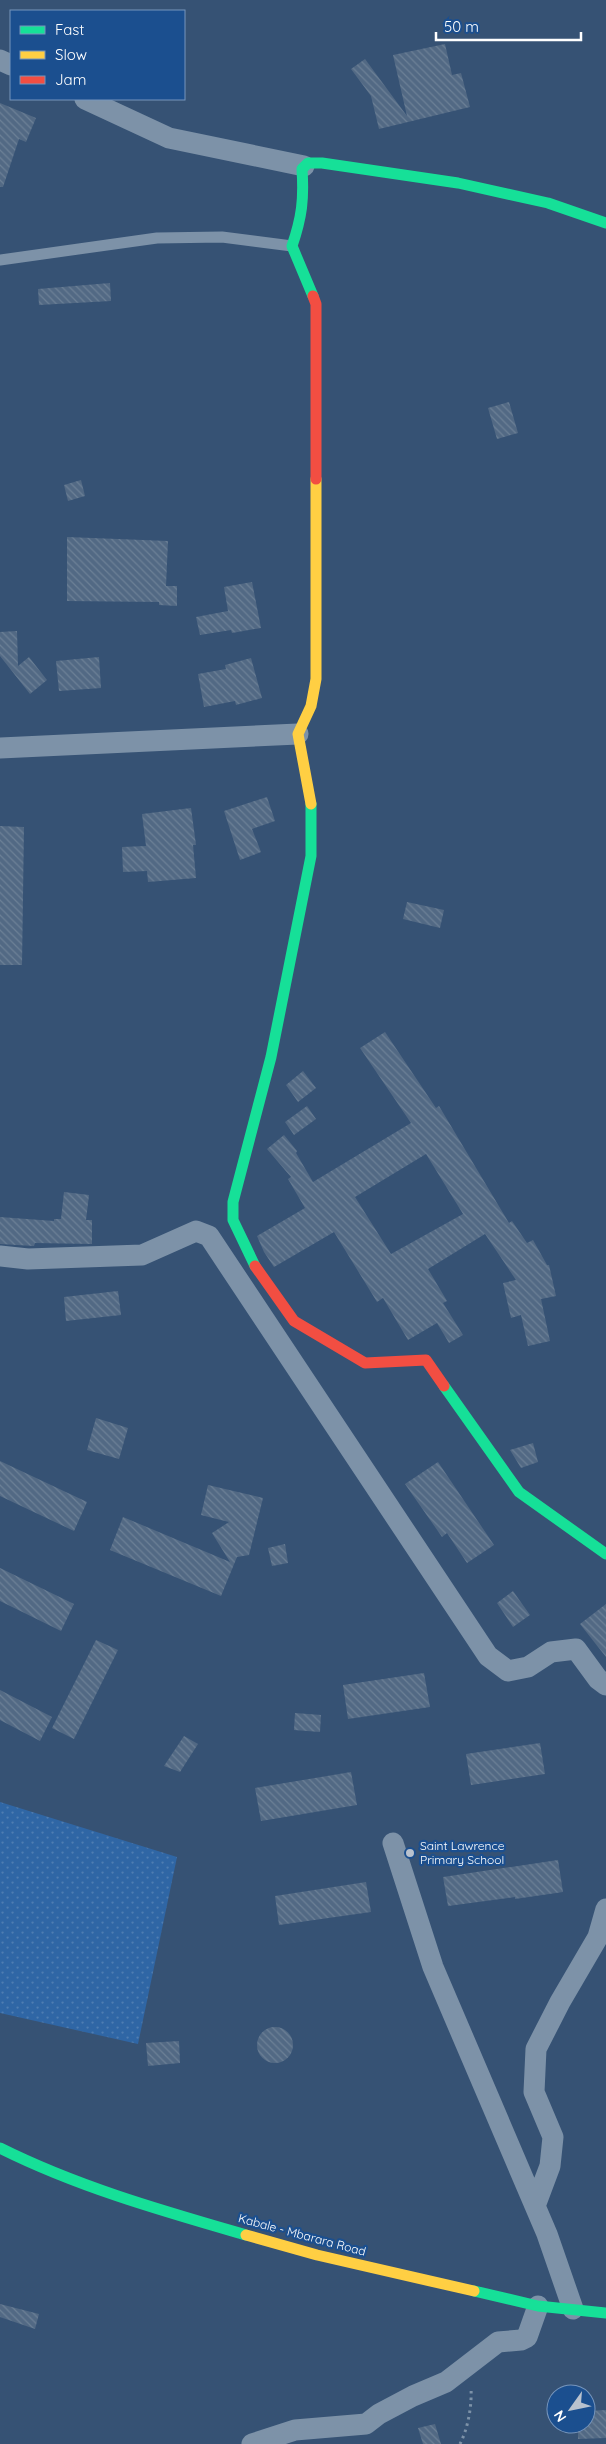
<svg xmlns="http://www.w3.org/2000/svg" width="606" height="2444" font-family="Quicksand,sans-serif">
	<style>
		.park { fill: url(#park-dots) }
		.building { fill: url(#building-back-hatch); fill-rule: evenodd }
		.lines { fill: none; stroke-linecap: round; stroke-linejoin: round }
		.path { stroke: #7d92a8; stroke-width: 3; stroke-dasharray: 2.5 4; stroke-linecap: butt }
		.lane { stroke: #7d92a8; stroke-width: 11 }
		.street { stroke: #7d92a8; stroke-width: 21 }
		.fast { stroke: #16e098; stroke-width: 11 }
		.slow { stroke: #ffcf43; stroke-width: 11 }
		.jam { stroke: #f24e42; stroke-width: 11 }
		.poi-dot { fill: #b9c2ce; stroke: #1b4f8f; stroke-width: 2 }
		.labels { text-anchor: middle; stroke-width: 4.5; stroke-linejoin: round; paint-order: stroke }
		.poi-label { font-size: 12px; fill: #fff; stroke: #1b4f8f; text-anchor: start }
		.street-label { font-size: 12px; fill: #fff; stroke: #1b4f8f }
	</style>
	<defs>
		<pattern id="park-dots" width="8" height="8" patternUnits="userSpaceOnUse" patternTransform="scale(1.25)"><rect width="8" height="8" fill="#2f66a5"/><path d="M2 2h.1M6 6h.1" fill="none" stroke="#4e7db2" stroke-width="1.8" stroke-linecap="round"/></pattern>
		<pattern id="building-back-hatch" width="6" height="6" patternUnits="userSpaceOnUse" patternTransform="scale(1.25)"><rect width="6" height="6" fill="#526984"/><path d="M-1 5l2 2M0 0l6 6M5-1l2 2" fill="none" stroke="#6c8096"/></pattern>
	</defs>
	<rect width="100%" height="100%" fill="#365274"/>
	<path class="park" d="M0,1802L177,1857L138,2044L0,2013Z"/>
	<path class="building" d="M445,44L452,75L461,73L470,107L379,129L371,96L351,69L365,59L407,116L393,55Z
		M0,103L36,118L26,142L19,139L3,187H0Z
		M110,283L111,301L39,305L38,289Z
		M509,402L518,433L497,439L488,408Z
		M81,480L85,496L68,501L64,485Z
		M67,537L168,541L166,586H177V606L159,605V602L67,601Z
		M252,582L261,628L232,633L231,630L200,635L196,617L228,611L224,587Z
		M17,631L18,666L29,657L47,680L30,694L0,656V632Z
		M99,657L101,688L59,691L56,661Z
		M251,658L262,698L236,705L235,701L204,707L198,674L226,669L225,665Z
		M267,797L275,821L252,829L261,852L240,860L224,811Z
		M191,808L196,845H193L196,878L148,882L147,871L123,872L122,847L146,846L142,814Z
		M0,826L24,827L22,965H0Z
		M407,902L444,910L440,928L403,919Z
		M385,1032L436,1108L439,1106L509,1223L512,1221L527,1243L533,1240L547,1265H549L556,1296L541,1299L550,1341L528,1346L521,1315L511,1318L503,1283L516,1280L485,1234L428,1269L447,1301L443,1303L463,1335L449,1343L437,1323L408,1340L383,1298L377,1302L334,1232L274,1267L264,1252L257,1236L305,1208L288,1179L291,1177L267,1149L284,1135L297,1151L296,1153L313,1182L411,1123L360,1048ZM426,1154L463,1214L391,1254L355,1197Z
		M303,1071L316,1088L298,1102L286,1085Z
		M307,1106L316,1119L294,1135L285,1122Z
		M64,1192L89,1195L86,1220H92V1244L35,1243L34,1246L0,1244V1217L54,1221V1219H61Z
		M118,1291L121,1315L66,1321L64,1297Z
		M96,1418L128,1428L119,1459L87,1450Z
		M533,1443L538,1462L521,1468L510,1450Z
		M0,1461L87,1502L74,1531L0,1496Z
		M438,1462L494,1545L467,1563L447,1533L442,1537L405,1484Z
		M208,1485L263,1498L249,1555L237,1557L221,1596L110,1550L123,1517L230,1562L212,1533L229,1522L201,1515Z
		M285,1544L288,1563L272,1566L268,1548Z
		M0,1568L74,1604L61,1631L0,1601Z
		M513,1591L530,1615L513,1627L497,1603Z
		M606,1604V1657L580,1624Z
		M96,1640L118,1650L74,1739L52,1728Z
		M424,1673L430,1707L348,1719L343,1685Z
		M0,1690L52,1717L40,1741L0,1720Z
		M295,1713L321,1715L320,1732L294,1730Z
		M184,1736L198,1744L180,1772L164,1766Z
		M540,1743L545,1774L471,1785L466,1754Z
		M351,1772L357,1805L261,1821L255,1788Z
		M558,1860L563,1892L515,1899V1897L448,1906L443,1877Z
		M366,1882L371,1912L279,1925L275,1896Z
		M257 2045a18 18 0 1 1 36 0a18 18 0 1 1-36 0Z
		M179,2041L180,2063L148,2066L146,2043Z
		M0,2304L39,2314L35,2329L0,2317Z
		M606,2410V2438L578,2439V2424H586V2411Z
		M435,2424L441,2444H423L418,2428Z"/>
	<g class="lines">
		<path class="path" d="M460,2444C468,2428 472,2406 471,2388"/>
		<path class="lane" d="M0,260L157,238L222,237L292,246"/>
		<path class="street" d="M0,60L11,65
			M85,99L169,138L304,166
			M0,748L298,734
			M0,1256L28,1259L142,1255L196,1231L209,1236L488,1656L508,1671L528,1667L551,1652L576,1649L598,1679L606,1685
			M393,1843L433,1967L547,2234L573,2309
			M535,2206L550,2166L553,2137L534,2092L536,2049L560,2002L598,1937L606,1909
			M252,2444L295,2430L366,2424L379,2414L413,2396L446,2382L498,2342L521,2340L527,2337L538,2306"/>
		<path class="fast" d="M313,296L292,246C302,217 304,199 302,169L308,163H322L458,183L548,203L606,223
			M255,1266L233,1220V1202L271,1057L311,856V804
			M444,1386L519,1492L606,1554
			M0,2148C78,2187 163,2211 246,2235
			M474,2291L538,2306L606,2313"/>
		<path class="slow" d="M311,804L298,734L311,706L316,679V479
			M246,2235L317,2255L474,2291"/>
		<path class="jam" d="M313,296L316,304V479
			M255,1266L294,1321L365,1363L426,1360L444,1386"/>
	</g>
	<circle class="poi-dot" cx="410" cy="1853" r="5"/>
	<g class="labels">
		<g class="poi-label">
			<text x="420" y="1850">Saint Lawrence<tspan x="420" dy="14">Primary School</tspan></text>
		</g>
		<g class="street-label">
			<text transform="translate(302 2235) rotate(15)" y="4">Kabale - Mbarara Road</text>
		</g>
	</g>
	<rect x="10" y="10" width="175" height="90" fill="#1b4f8f" stroke="#7695bc"/>
	<rect x="20" y="26" width="25" height="8" fill="#16e098" stroke="#7695bc"/>
	<text x="55" y="35" font-size="15" fill="#ffffff">Fast</text>
	<rect x="20" y="51" width="25" height="8" fill="#ffcf43" stroke="#7695bc"/>
	<text x="55" y="60" font-size="15" fill="#ffffff">Slow</text>
	<rect x="20" y="76" width="25" height="8" fill="#f24e42" stroke="#7695bc"/>
	<text x="55" y="85" font-size="15" fill="#ffffff">Jam</text>
	<g transform="translate(571 2409) rotate(237)"><circle r="24" fill="#1b4f8f" stroke="#7695bc"/>
	<path d="M0-4L9 19L0 12L-9 19Z" fill="#b9c2ce"/>
	<text y="-8" font-size="14" font-weight="bold" text-anchor="middle" fill="#ffffff">N</text>
	</g>
	<path d="M436 32v8h145v-8" fill="none" stroke="#ffffff" stroke-width="2.5"/>
	<text x="444" y="32" font-size="15" fill="#ffffff" stroke="#1b4f8f" stroke-width="4" paint-order="stroke">50 m</text>
</svg>
